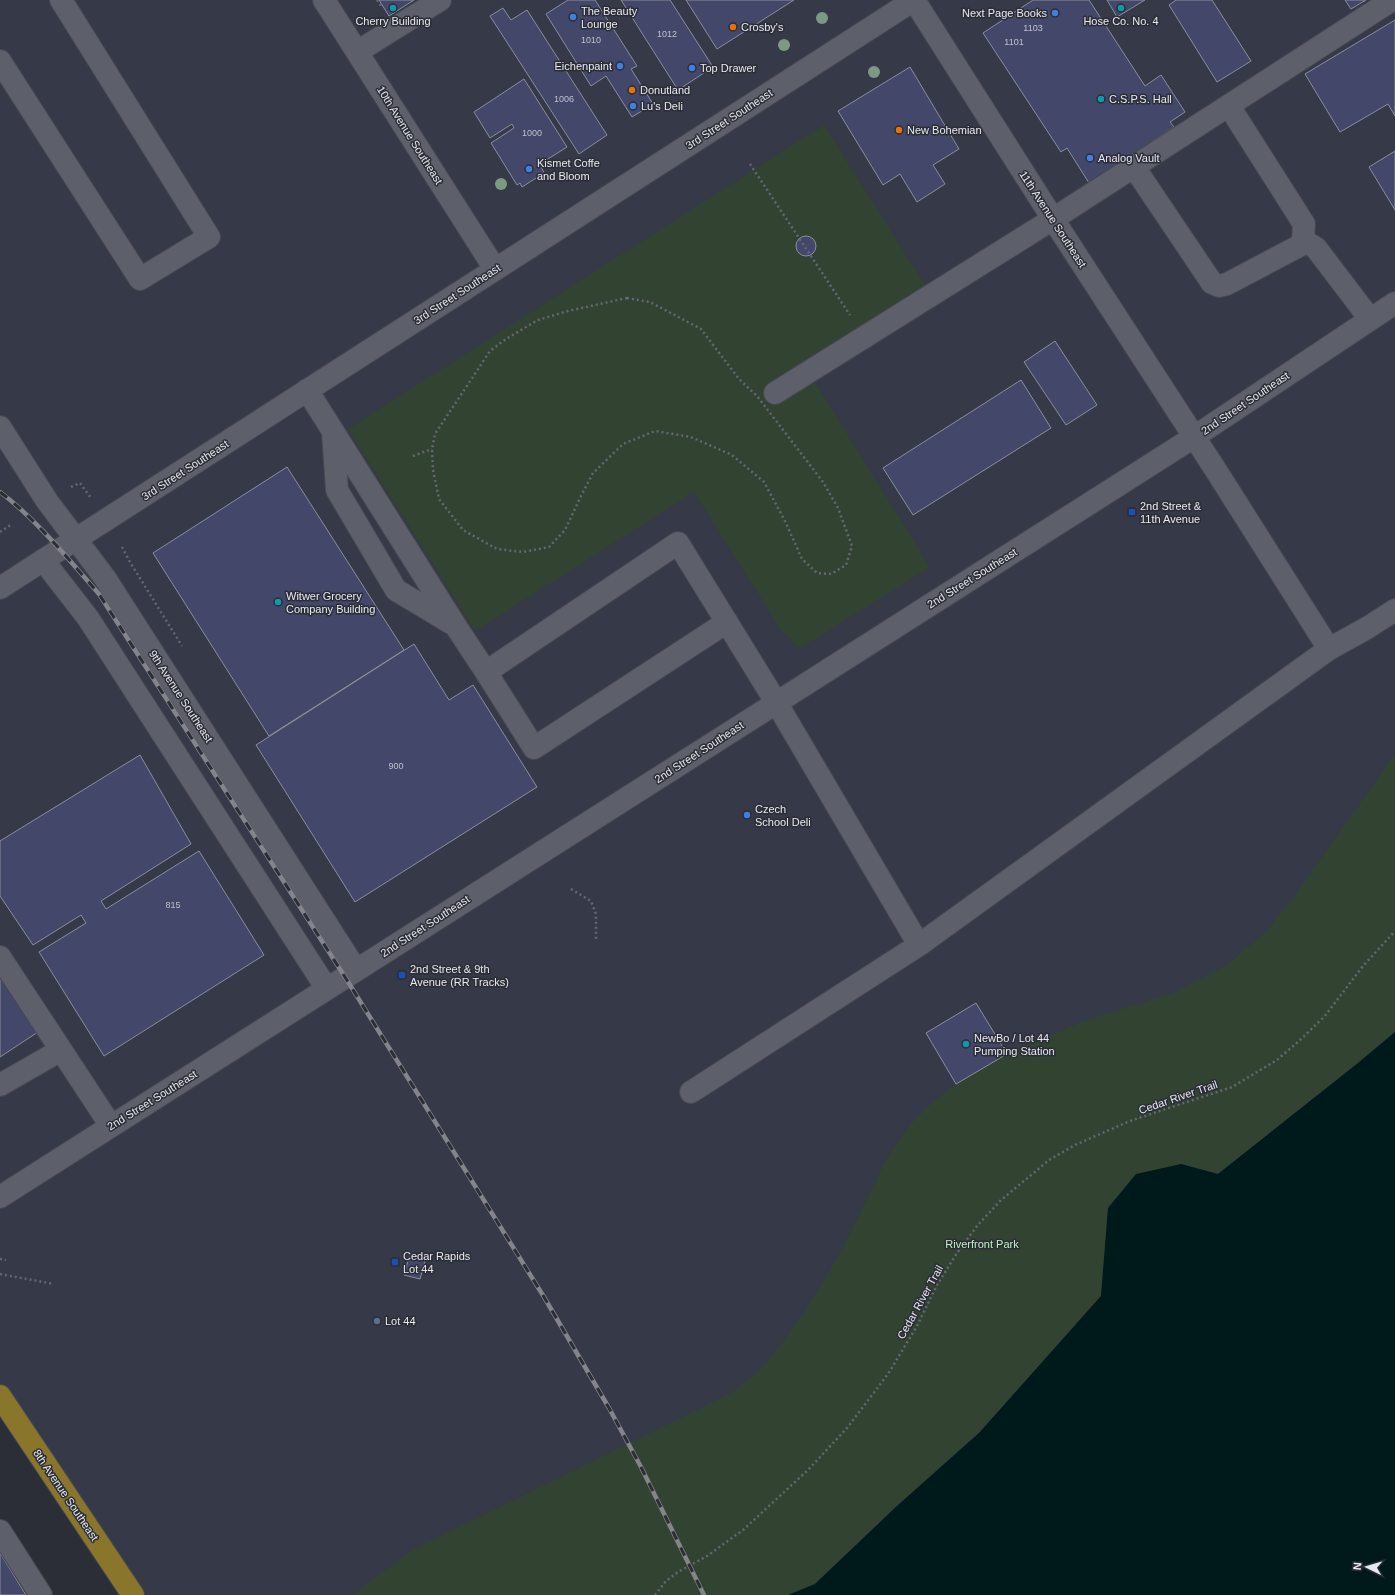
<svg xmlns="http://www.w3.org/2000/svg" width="1395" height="1595" font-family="Arial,sans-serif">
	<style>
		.built { fill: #363947 }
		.green { fill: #324332 }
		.water { fill: #00191b }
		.building { fill: #434769; stroke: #8b8e9a }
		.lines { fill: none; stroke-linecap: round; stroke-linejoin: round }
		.minor-casing { stroke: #474850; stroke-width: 24 }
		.major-casing { stroke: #474850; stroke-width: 24 }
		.path { stroke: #666770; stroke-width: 2.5; stroke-dasharray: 2 3; stroke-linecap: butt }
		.minor { stroke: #5d606b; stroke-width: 22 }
		.major { stroke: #89762b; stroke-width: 22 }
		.rail-casing { stroke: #83848c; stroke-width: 4.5 }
		.rail { stroke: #2b2d37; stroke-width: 3; stroke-dasharray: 9; stroke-linecap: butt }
		.tree { fill: #7c9982 }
		.culture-dot { fill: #0f9aa8; stroke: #2b2d37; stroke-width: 1.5 }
		.shop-dot { fill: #3f7fe0; stroke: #2b2d37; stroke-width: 1.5 }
		.food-dot { fill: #e8710a; stroke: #2b2d37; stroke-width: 1.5 }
		.transit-dot { fill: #1a4fb4; stroke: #2b2d37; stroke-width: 1.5 }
		.service-dot { fill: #5c6f8a; stroke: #2b2d37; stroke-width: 1.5 }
		.labels { text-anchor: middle; stroke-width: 3; stroke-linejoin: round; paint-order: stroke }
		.number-label { font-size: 9px; fill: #bfc0ce }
		.poi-label { font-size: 11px; fill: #e8e9ef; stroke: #2b2d37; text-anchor: start }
		.street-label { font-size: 11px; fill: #e8e9ef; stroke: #2b2d37 }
		.park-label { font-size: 11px; fill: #bff2bf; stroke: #2b2d37 }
	</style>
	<rect width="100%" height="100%" fill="#2b2d37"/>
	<path class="built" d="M0,0H1395V1034L1218,1174L803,1595H123L0,1402Z"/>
	<path class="green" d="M824,125L927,288L804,365L930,567L799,649L781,630L694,492L475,631L348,429Z
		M1395,754V1032L1358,1063L1218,1174L1181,1164L1108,1208L1101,1296L979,1433L897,1506L815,1584L788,1595H356L354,1593L414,1549L731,1393L758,1372L781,1344L808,1307L839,1255L887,1158L910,1125L933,1102L956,1084L1007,1054L1084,1021L1173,993L1228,964L1267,931L1305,881Z"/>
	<path class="water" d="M1395,1032V1595H788L815,1584L897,1506L979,1433L1101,1296L1108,1208L1136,1174L1181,1164L1218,1174L1358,1063Z"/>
	<path class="building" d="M379,0H414L389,16Z
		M568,0H595L637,66L631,69L653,104L632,117L606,76L591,86L546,14Z
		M621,0H670L713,67L678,90Z
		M686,0H794L717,49Z
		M1033,0H1089L1145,86L1161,75L1185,112L1170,122L1174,127L1089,183L1067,148L1061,152L983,33Z
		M1107,0H1145L1117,17Z
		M1176,0H1212L1251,61L1217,82L1169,5Z
		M1345,0H1366L1351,9Z
		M503,8L511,20L527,10L607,135L579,154L490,16Z
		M1395,20V116L1388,104L1340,132L1305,74Z
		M910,67L959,149L933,165L945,184L917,202L900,174L883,185L838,111Z
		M524,79L567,147L540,164L544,173L522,187L520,183L517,185L491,143L514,128L512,124L490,138L474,112Z
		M1395,151V210L1369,167Z
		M796 246a10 10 0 1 1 20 0a10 10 0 1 1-20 0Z
		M1055,341L1097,405L1066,425L1024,362Z
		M1021,380L1051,428L913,515L883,468Z
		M287,467L404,650L269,736L153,553Z
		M414,644L449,700L473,685L537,787L355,902L256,745Z
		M140,755L191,844L101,901L106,909L199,851L264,955L104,1056L39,952L86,923L81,915L33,945L0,896V841Z
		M0,971L38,1032L0,1057Z
		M976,1003L1007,1054L956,1084L926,1033Z
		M410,1254L426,1258L420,1279L404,1275Z
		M0,1553L26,1595H0Z"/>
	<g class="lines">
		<g class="minor-casing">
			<path id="minor" d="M324,0L495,269
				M914,0L1053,219L1217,472L1329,649L1367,628L1395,610
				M357,52L440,0
				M0,61L140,279L209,237L61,0
				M1134,167L1212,283L1219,286L1227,284L1299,246L1303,240L1304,224L1229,106
				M1303,240L1316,248L1370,319
				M307,390L455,625L486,672L678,543L776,702L919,945L1329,649
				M775,393L1053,219L1392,0
				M0,427L47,501L105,578L356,970
				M333,433L337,490L396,590L451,623
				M43,560L88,618L327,989
				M0,588L914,0
				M486,672L534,748L727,622
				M0,957L111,1126
				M0,1085L61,1050
				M691,1092L919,945
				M0,1197L1194,437L1395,303
				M0,1531L41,1595"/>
		</g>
		<g class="major-casing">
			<path id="major" d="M0,1396L133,1595"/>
		</g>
		<path class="path" d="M377,0L381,6
			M750,164L850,315
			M627,298L650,302L701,329L739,379L757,396L823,482L838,508L852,546L846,565L831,574L817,573L802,559L785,521L764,482L732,455L691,437L655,431L623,444L593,473L581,496L565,530L549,547L523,552L497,549L463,530L439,499L433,470L432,449L435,434L490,351L506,339L538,320L568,311Z
			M413,456L432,449
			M71,487L80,483L91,498
			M0,532L12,524
			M122,547L130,562L182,646
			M571,889L591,901L596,914V940
			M0,1259L6,1260
			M0,1274L54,1284
			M655,1595L666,1581L678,1572L707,1556L743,1530L808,1470L847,1428L888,1374L917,1326L937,1285L957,1253L977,1226L1000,1201L1049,1160L1075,1145L1130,1121L1232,1087L1277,1060L1299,1041L1324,1017L1363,966L1395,931"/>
		<use href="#minor" class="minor"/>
		<use href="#major" class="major"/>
		<g class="rail-casing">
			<path id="rail" d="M0,492C36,519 69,560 99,594L345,977L544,1297L609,1408L641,1467L704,1595"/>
		</g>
		<use href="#rail" class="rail"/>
	</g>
	<g class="tree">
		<circle cx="822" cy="18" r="6"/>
		<circle cx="784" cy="45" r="6"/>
		<circle cx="874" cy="72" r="6"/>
		<circle cx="501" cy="184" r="6"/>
	</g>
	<g class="culture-dot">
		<circle cx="393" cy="8" r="4"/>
		<circle cx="1121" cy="8" r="4"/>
		<circle cx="1101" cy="99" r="4"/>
		<circle cx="278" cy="602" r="4"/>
		<circle cx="966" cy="1044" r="4"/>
	</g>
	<g class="shop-dot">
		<circle cx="1055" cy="13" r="4"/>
		<circle cx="573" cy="17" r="4"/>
		<circle cx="620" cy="66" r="4"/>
		<circle cx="692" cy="68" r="4"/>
		<circle cx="633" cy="106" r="4"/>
		<circle cx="1090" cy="158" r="4"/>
		<circle cx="529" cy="169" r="4"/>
		<circle cx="747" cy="815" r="4"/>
	</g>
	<g class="food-dot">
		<circle cx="733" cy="27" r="4"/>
		<circle cx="632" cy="90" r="4"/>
		<circle cx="899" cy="130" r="4"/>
	</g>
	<g class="transit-dot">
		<rect x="1128" y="508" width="8" height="8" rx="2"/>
		<rect x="398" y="971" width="8" height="8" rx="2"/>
		<rect x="391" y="1258" width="8" height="8" rx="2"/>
	</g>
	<circle class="service-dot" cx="377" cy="1321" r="4"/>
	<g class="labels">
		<g class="number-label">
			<text x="1033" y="31">1103</text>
			<text x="667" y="37">1012</text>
			<text x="591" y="43">1010</text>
			<text x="1014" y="45">1101</text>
			<text x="564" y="102">1006</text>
			<text x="532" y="136">1000</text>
			<text x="396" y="769">900</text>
			<text x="173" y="908">815</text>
		</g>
		<g class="poi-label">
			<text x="581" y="15">The Beauty<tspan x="581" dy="13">Lounge</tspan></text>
			<text x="1047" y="17" text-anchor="end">Next Page Books</text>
			<text x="393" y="25" text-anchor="middle">Cherry Building</text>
			<text x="1121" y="25" text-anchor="middle">Hose Co. No. 4</text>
			<text x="741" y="31">Crosby's</text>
			<text x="612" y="70" text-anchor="end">Eichenpaint</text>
			<text x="700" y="72">Top Drawer</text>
			<text x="640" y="94">Donutland</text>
			<text x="1109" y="103">C.S.P.S. Hall</text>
			<text x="641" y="110">Lu's Deli</text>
			<text x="907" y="134">New Bohemian</text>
			<text x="1098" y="162">Analog Vault</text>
			<text x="537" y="167">Kismet Coffe<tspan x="537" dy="13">and Bloom</tspan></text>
			<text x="1140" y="510">2nd Street &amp;<tspan x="1140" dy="13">11th Avenue</tspan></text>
			<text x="286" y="600">Witwer Grocery<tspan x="286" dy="13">Company Building</tspan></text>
			<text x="755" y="813">Czech<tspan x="755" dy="13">School Deli</tspan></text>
			<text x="410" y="973">2nd Street &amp; 9th<tspan x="410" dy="13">Avenue (RR Tracks)</tspan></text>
			<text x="974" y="1042">NewBo / Lot 44<tspan x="974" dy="13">Pumping Station</tspan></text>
			<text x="403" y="1260">Cedar Rapids<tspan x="403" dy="13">Lot 44</tspan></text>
			<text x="385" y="1325">Lot 44</text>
		</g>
		<g class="street-label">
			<text transform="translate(729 119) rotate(-33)" y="4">3rd Street Southeast</text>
			<text transform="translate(410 135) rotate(58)" y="4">10th Avenue Southeast</text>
			<text transform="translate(1053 219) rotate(57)" y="4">11th Avenue Southeast</text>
			<text transform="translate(457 294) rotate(-33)" y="4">3rd Street Southeast</text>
			<text transform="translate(1245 403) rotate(-34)" y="4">2nd Street Southeast</text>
			<text transform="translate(185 470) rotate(-33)" y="4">3rd Street Southeast</text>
			<text transform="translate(972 578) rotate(-32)" y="4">2nd Street Southeast</text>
			<text transform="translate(181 696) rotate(57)" y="4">9th Avenue Southeast</text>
			<text transform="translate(699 752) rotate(-33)" y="4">2nd Street Southeast</text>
			<text transform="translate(425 926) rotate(-33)" y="4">2nd Street Southeast</text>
			<text transform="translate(1178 1097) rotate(-19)" y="4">Cedar River Trail</text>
			<text transform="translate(152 1100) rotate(-32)" y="4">2nd Street Southeast</text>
			<text transform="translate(920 1302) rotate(-61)" y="4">Cedar River Trail</text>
			<text transform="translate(66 1495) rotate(56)" y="4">8th Avenue Southeast</text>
		</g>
		<g class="park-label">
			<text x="982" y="1248">Riverfront Park</text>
		</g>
	</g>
	<g transform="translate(1367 1567) rotate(275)" stroke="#2b2d37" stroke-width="3" paint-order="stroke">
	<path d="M0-3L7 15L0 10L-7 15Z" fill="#e8e9ef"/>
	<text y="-6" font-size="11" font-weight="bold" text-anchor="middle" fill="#e8e9ef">N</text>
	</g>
</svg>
